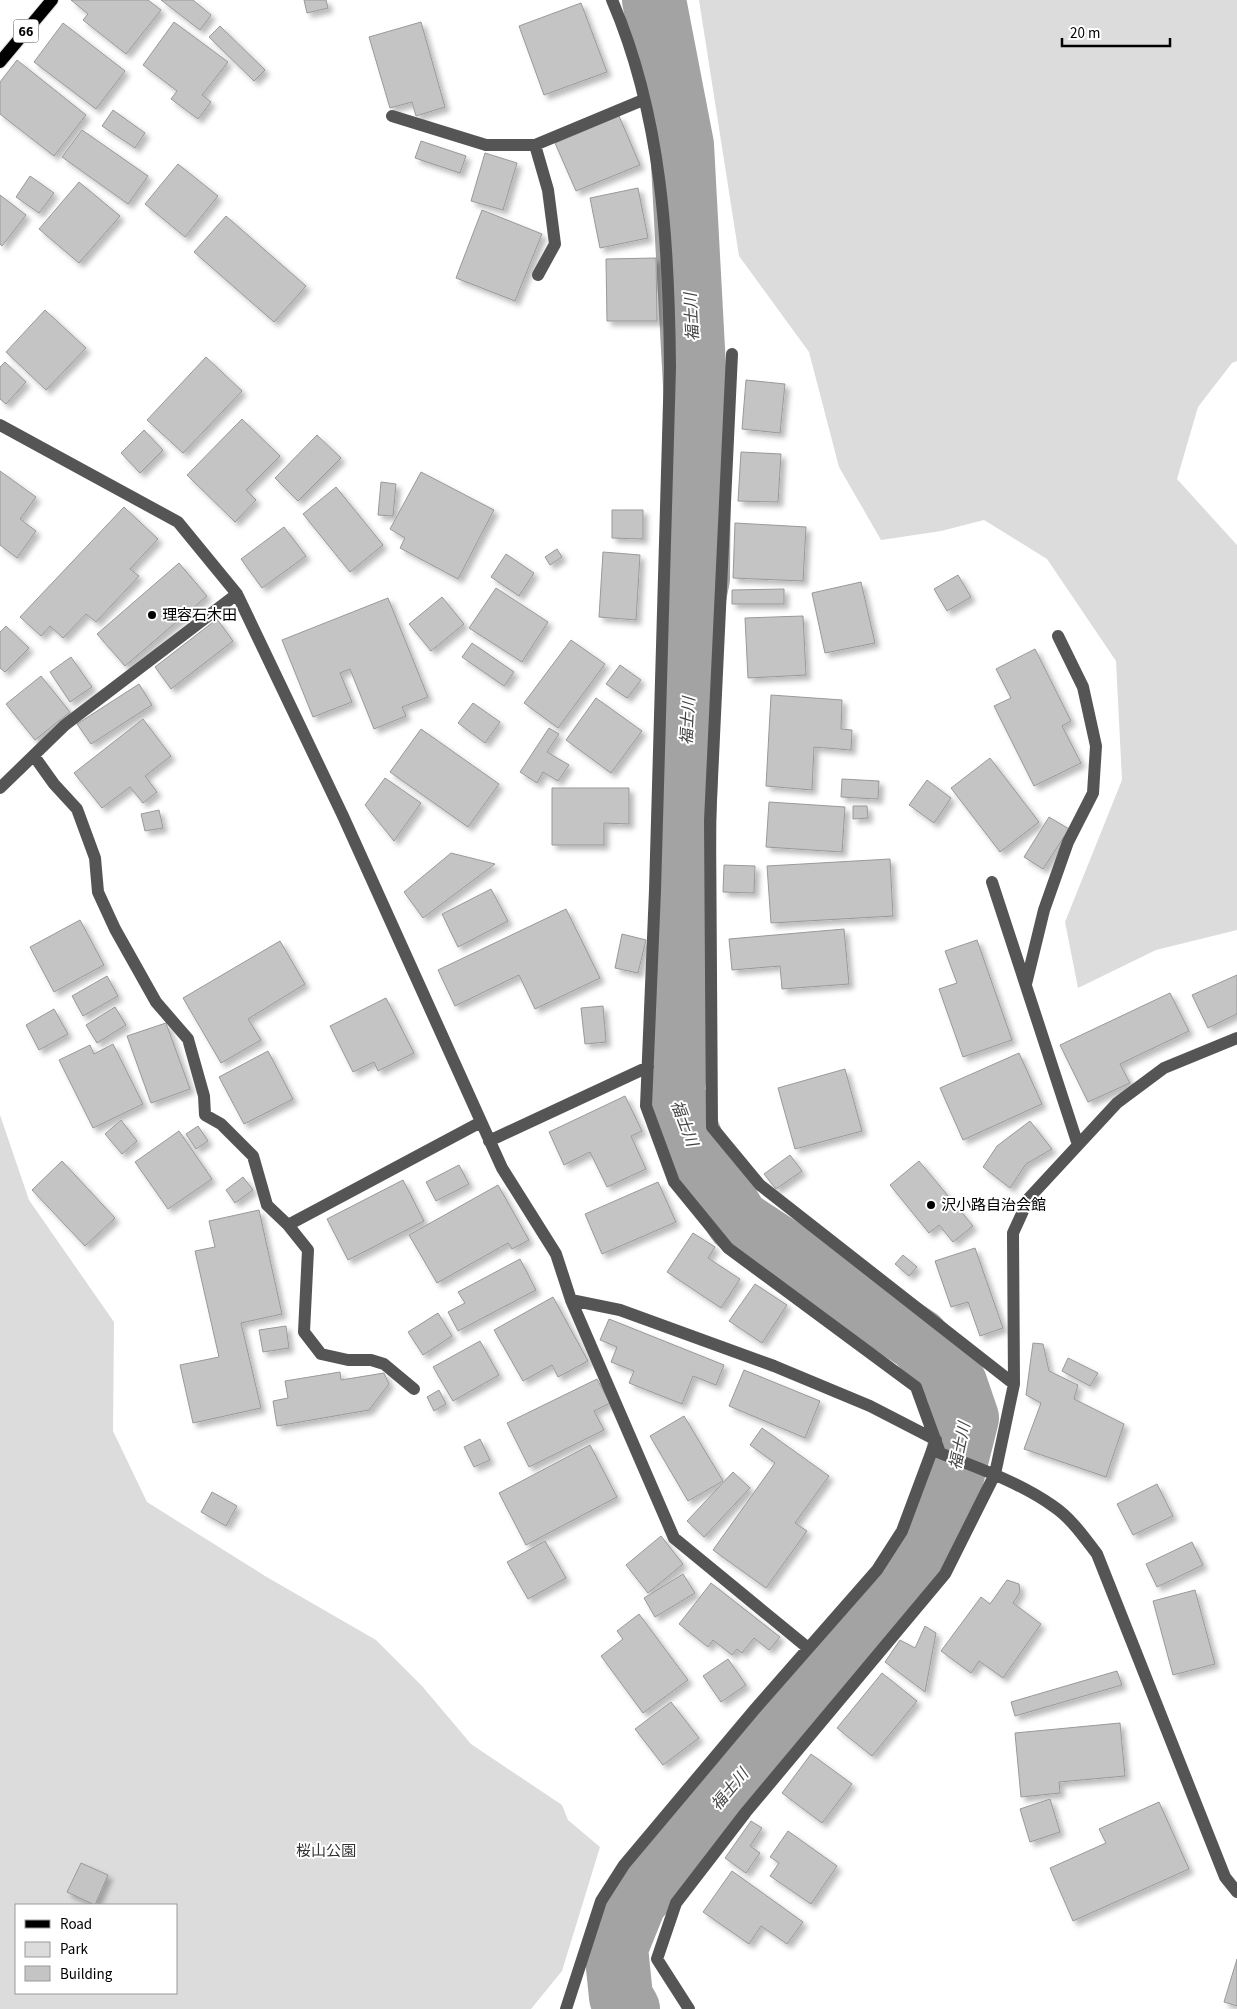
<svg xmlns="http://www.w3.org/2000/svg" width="1237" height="2009" font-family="'Source Sans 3','Noto Sans JP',sans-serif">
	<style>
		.green { fill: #dcdcdc; fill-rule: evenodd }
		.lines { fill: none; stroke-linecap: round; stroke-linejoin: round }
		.river { stroke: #a3a3a3; stroke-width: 64 }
		.building { fill: #c4c4c4; stroke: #999; filter: url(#shadow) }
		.major-casing { stroke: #dbdbdb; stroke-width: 14 }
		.minor { stroke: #555; stroke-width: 12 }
		.major { stroke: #000; stroke-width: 12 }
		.poi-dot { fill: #000; stroke: #fff; stroke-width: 2 }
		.labels { text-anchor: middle; stroke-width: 4; stroke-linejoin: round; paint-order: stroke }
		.shield { fill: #fff; stroke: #4c4c4c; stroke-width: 1 }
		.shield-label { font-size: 14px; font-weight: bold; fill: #000 }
		.poi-label { font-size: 15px; fill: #000; stroke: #fff; text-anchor: start }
		.park-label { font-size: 15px; fill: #333; stroke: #fff }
		.water-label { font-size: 16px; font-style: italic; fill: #444; stroke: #fff }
	</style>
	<defs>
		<filter id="shadow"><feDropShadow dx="4.5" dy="4.5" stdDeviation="2.5" flood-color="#0004"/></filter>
	</defs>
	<rect width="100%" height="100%" fill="#fff"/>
	<path class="green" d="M699,0H1237V361L1232,363L1198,407L1177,479L1237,545V930L1156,950L1078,988L1065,922L1122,780L1116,661L1047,559L984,520L941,531L881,540L839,467L809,352L739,256Z
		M0,1115L29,1200L114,1322L113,1431L147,1502L265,1576L376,1640L422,1686L471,1744L562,1805L568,1820L600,1847L562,1971L531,2009H0ZM16,1905H176V1993H16Z"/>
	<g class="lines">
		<path class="river" d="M628,2009L621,1997L616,1948L635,1901L910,1574L943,1513L967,1418L955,1383L918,1340L738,1221L698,1157L673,1094L681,994L686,755L693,603L698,578L699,460L682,145L654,0"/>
	</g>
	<path class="building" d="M71,0H148L161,10L126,54L83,20L88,14Z
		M161,0H193L211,15L200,30Z
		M304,0H326L328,8L307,13Z
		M581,3L607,72L544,95L519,26Z
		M174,22L228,62L202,95L211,102L198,119L171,99L177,91L143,65Z
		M421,22L445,107L416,116L412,102L390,108L369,37Z
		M63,23L125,71L96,109L34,62Z
		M220,26L265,70L254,81L209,37Z
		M17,60L86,115L54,156L0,114V82Z
		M113,110L145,133L135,148L102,126Z
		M619,116L640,165L576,191L555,143Z
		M82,130L148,176L128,204L62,157Z
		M421,141L466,156L460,173L415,158Z
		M485,153L517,163L503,210L471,201Z
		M178,164L218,196L185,237L145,204Z
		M30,176L54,193L39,213L16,197Z
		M79,182L120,216L79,263L39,229Z
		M638,188L648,238L600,248L590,198Z
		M0,195L26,215L2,246L0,244Z
		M482,210L542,234L515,301L456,278Z
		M226,216L306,286L274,322L194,252Z
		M656,258L657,321H607L606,259Z
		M45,310L86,348L46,390L6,352Z
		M206,357L242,391L183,453L147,420Z
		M5,362L26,382L6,404L0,399V367Z
		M746,380L785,384L780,433L742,429Z
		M242,419L280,456L246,490L256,500L235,522L187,475Z
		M144,430L163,450L140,473L121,453Z
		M317,435L341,458L298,501L275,478Z
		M741,452L781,454L778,502L738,501Z
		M0,471L36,497L20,519L36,531L17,558L0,545Z
		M421,472L494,510L458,579L400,548L405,538L390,529Z
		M381,482L396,484L393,516L378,515Z
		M336,487L383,545L350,572L303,514Z
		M124,507L158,539L130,569L139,576L96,622L86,614L63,638L50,626L41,636L20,617Z
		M612,510H643V539L612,538Z
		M735,523L806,527L803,581L733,578Z
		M284,527L306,556L262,588L241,559Z
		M557,549L562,557L550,565L545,557Z
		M603,552L640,555L636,620L599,617Z
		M506,554L534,573L519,596L491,577Z
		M179,563L207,596L125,666L97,634Z
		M958,575L971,597L947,611L934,589Z
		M861,582L875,643L825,653L812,593Z
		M496,588L548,622L522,662L469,628Z
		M784,589V604H732V590Z
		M442,597L464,624L431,651L409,624Z
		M388,598L428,697L402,707L406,716L374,729L350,669L340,673L352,702L313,717L282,640Z
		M803,616L806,675L748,678L745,618Z
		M217,619L233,641L171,689L155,667Z
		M6,626L29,648L5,672L0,668V632Z
		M571,640L605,664L558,728L524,703Z
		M472,643L514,672L504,686L462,657Z
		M1035,649L1071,721L1062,726L1081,763L1034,786L994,706L1011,698L996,669Z
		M71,657L92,687L70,702L50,672Z
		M620,665L641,680L627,698L606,684Z
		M41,676L70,712L35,740L6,704Z
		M139,684L152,705L91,744L77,724Z
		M771,695L842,700L841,729L852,730L851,750L814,747L812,790L766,786Z
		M596,698L642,731L611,773L566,740Z
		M473,703L500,722L485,743L458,723Z
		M143,719L171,756L145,776L157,792L143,803L130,787L102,808L74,773Z
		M549,728L559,734L547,752L569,765L558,781L543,772L537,783L520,772Z
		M421,729L499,784L468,827L390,772Z
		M990,758L1039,822L1000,852L951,788Z
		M385,778L421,803L394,841L365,805Z
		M842,779L879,781L878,799L841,797Z
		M927,780L951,798L934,823L909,805Z
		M552,788H629V824L604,823V845H552Z
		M769,802L845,807L842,852L766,847Z
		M853,806H867L868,818L853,819Z
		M159,810L163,828L145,831L141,814Z
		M1049,817L1069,829L1043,869L1024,857Z
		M451,853L495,864L423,918L404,892Z
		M890,859L893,916L771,923L767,866Z
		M724,865L755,866L754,893L723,892Z
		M491,889L508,921L458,947L442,914Z
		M566,909L600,978L535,1009L519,975L455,1006L438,970Z
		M80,920L104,965L54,992L30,947Z
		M844,929L849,984L782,989L780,966L732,970L729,939Z
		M622,934L646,940L638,973L615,968Z
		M977,940L1012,1040L963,1057L939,989L957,983L945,951Z
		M280,941L305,984L248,1019L261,1040L221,1063L183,998Z
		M1237,975V1014L1208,1028L1192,995Z
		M107,976L118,996L83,1016L72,996Z
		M1170,993L1189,1031L1120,1064L1130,1083L1088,1102L1060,1045Z
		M386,998L414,1053L378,1071L374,1062L353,1072L330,1026Z
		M603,1006L606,1042L585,1044L581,1008Z
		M115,1007L126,1025L97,1043L86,1025Z
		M54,1009L68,1034L39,1050L26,1025Z
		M166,1023L190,1089L151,1103L127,1036Z
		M113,1044L143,1104L93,1128L59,1060L90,1045L94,1054Z
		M268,1051L293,1099L244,1124L219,1077Z
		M1019,1053L1042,1104L963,1140L940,1088Z
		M845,1069L862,1131L795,1149L778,1088Z
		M625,1096L642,1131L631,1136L646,1169L607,1187L590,1152L564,1165L549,1132Z
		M121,1120L137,1141L122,1154L105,1134Z
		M1030,1121L1052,1149L1026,1164L1010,1188L983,1167L997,1146Z
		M198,1126L208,1141L196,1149L186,1134Z
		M179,1131L212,1179L168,1209L135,1162Z
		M790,1155L802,1171L776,1189L764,1174Z
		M62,1161L115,1218L85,1246L32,1190Z
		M919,1161L973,1226L953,1242L939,1225L929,1233L890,1185Z
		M459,1165L469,1184L436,1201L426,1182Z
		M243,1177L253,1190L235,1203L226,1190Z
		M403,1180L424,1221L348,1260L327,1219Z
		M658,1182L676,1222L602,1254L585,1214Z
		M498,1185L529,1240L512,1249L508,1243L437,1283L409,1235Z
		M259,1210L282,1314L241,1323L261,1408L193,1423L180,1365L219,1357L195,1251L215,1247L209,1221Z
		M693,1233L715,1247L708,1258L740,1279L721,1308L667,1272Z
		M975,1248L1003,1328L980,1336L968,1302L951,1307L935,1261Z
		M903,1255L917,1267L909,1276L895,1264Z
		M520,1259L536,1290L458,1331L448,1312L465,1303L458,1292Z
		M755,1284L787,1305L762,1343L729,1321Z
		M553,1297L588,1361L558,1377L552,1365L523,1381L494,1330Z
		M438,1313L452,1336L423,1355L408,1332Z
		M609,1319L724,1365L716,1385L693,1376L682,1404L629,1383L634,1371L611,1362L617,1347L600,1340Z
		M286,1326L289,1348L263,1352L259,1330Z
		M480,1341L499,1375L453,1401L433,1367Z
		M1033,1343L1043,1344L1049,1371L1078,1385L1074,1399L1124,1424L1106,1477L1024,1449L1041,1403L1026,1395Z
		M1068,1358L1098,1373L1090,1386L1062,1371Z
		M744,1370L820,1401L805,1438L729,1406Z
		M340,1372L341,1380L384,1373L389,1384L369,1410L277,1426L273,1401L288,1398L285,1381Z
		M597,1379L610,1403L594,1411L604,1430L529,1467L507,1423Z
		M439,1390L446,1404L434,1411L427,1397Z
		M684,1416L723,1481L688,1501L650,1436Z
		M762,1428L829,1476L795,1523L807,1531L766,1588L713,1550L775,1463L750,1445Z
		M480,1439L490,1460L474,1467L464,1447Z
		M590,1445L617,1497L526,1545L499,1493Z
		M733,1472L750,1488L704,1537L687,1521Z
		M1157,1484L1173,1516L1133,1535L1117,1504Z
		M212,1492L237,1506L226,1526L201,1512Z
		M661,1536L683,1564L648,1593L626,1565Z
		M545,1541L566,1578L528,1599L507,1562Z
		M1192,1542L1203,1565L1157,1587L1146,1564Z
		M683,1574L695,1593L655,1617L644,1598Z
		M1007,1580L1019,1584L1020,1592L1013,1603L1041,1624L1003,1678L979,1661L971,1673L941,1651L981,1597L990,1604Z
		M711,1583L780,1637L769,1650L754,1638L742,1653L737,1649L732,1655L713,1640L708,1647L679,1624Z
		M1195,1590L1215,1664L1173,1675L1153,1601Z
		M639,1614L688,1680L643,1713L601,1656L623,1639L617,1631Z
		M925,1626L936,1633L925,1692L885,1662L900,1640L915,1648Z
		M728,1659L746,1685L721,1702L703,1676Z
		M1117,1671L1122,1685L1015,1716L1011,1702Z
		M882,1673L917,1701L872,1756L837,1728Z
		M671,1702L699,1738L663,1765L635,1729Z
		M1120,1723L1125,1776L1059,1782L1060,1793L1021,1797L1015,1733Z
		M811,1754L852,1784L822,1823L782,1793Z
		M1050,1799L1060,1832L1030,1842L1020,1809Z
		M1159,1802L1189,1869L1073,1921L1050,1868L1106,1843L1099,1829Z
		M751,1821L762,1828L750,1846L760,1853L746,1873L725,1858Z
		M788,1831L837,1866L811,1904L770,1876L779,1863L770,1857Z
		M81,1863L108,1875L95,1905L67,1892Z
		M732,1871L803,1922L787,1944L761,1926L749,1944L703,1912Z
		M1237,1959V2006L1224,2002Z"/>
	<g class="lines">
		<g class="major-casing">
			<path id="major" d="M0,62L52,0"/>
		</g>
		<path class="minor" d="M612,0C662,116 669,244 670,368L655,890L646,1106L674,1182L728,1248L916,1387L940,1453C978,1468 1019,1482 1053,1506C1071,1518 1084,1537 1097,1554L1225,1877L1237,1892
			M392,116L486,145H535L643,100
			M535,145L548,190L555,244L538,275
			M732,354L710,821L712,1127L760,1185L1014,1384
			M0,425L178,522L237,594L343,816L502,1168L556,1254L571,1300L620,1310L774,1366L870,1406L936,1440
			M34,756L54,784L77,809L95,858L98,892L115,929L156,1002L188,1039L204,1096L205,1115L221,1124L253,1156L267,1205L288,1225L481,1122
			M0,788L65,725L237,594
			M992,882L1078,1145
			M1026,984L1044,910L1068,842L1093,793L1096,746L1083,687L1058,636
			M489,1141L648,1067
			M288,1225L308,1250L304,1332L321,1354L348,1360H371L384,1364L414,1389
			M571,1300L674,1538L808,1648
			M566,2009L601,1901L624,1865L755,1709L877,1570L902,1531L936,1440
			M689,2009L657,1959L676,1903L746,1812L945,1574L995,1474L1014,1384L1013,1233L1029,1198L1117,1103L1164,1068L1237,1038"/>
		<use href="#major" class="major"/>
	</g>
	<g class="poi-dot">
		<circle cx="152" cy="615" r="5"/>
		<circle cx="931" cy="1205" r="5"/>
	</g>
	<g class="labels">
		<rect class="shield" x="13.5" y="19.5" width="25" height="23" rx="4"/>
		<g class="shield-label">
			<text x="26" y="36">66</text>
		</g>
		<g class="poi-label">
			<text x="162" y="620">理容石木田</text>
			<text x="941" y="1210">沢小路自治会館</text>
		</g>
		<g class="park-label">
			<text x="326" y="1856">桜山公園</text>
		</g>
		<g class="water-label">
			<text transform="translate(691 317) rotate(-93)" y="6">福士川</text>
			<text transform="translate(687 721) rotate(-87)" y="6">福士川</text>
			<text transform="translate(685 1123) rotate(69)" y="6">福士川</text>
			<text transform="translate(959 1446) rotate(-78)" y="6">福士川</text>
			<text transform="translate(729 1789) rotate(-50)" y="6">福士川</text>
		</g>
	</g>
	<rect x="15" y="1904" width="162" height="90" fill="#ffffff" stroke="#999999"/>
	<rect x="25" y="1920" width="25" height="8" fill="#000000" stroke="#999999"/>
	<text x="60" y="1929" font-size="15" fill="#000000">Road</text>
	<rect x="25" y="1942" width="25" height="15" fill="#dcdcdc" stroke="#999999"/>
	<text x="60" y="1954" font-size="15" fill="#000000">Park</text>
	<rect x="25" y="1966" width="25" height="15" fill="#c4c4c4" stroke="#999999"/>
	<text x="60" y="1979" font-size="15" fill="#000000">Building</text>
	<path d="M1062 38v8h108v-8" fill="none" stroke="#000000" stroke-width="2.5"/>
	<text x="1070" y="38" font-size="15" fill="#000000" stroke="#ffffff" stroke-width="4" paint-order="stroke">20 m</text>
</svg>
